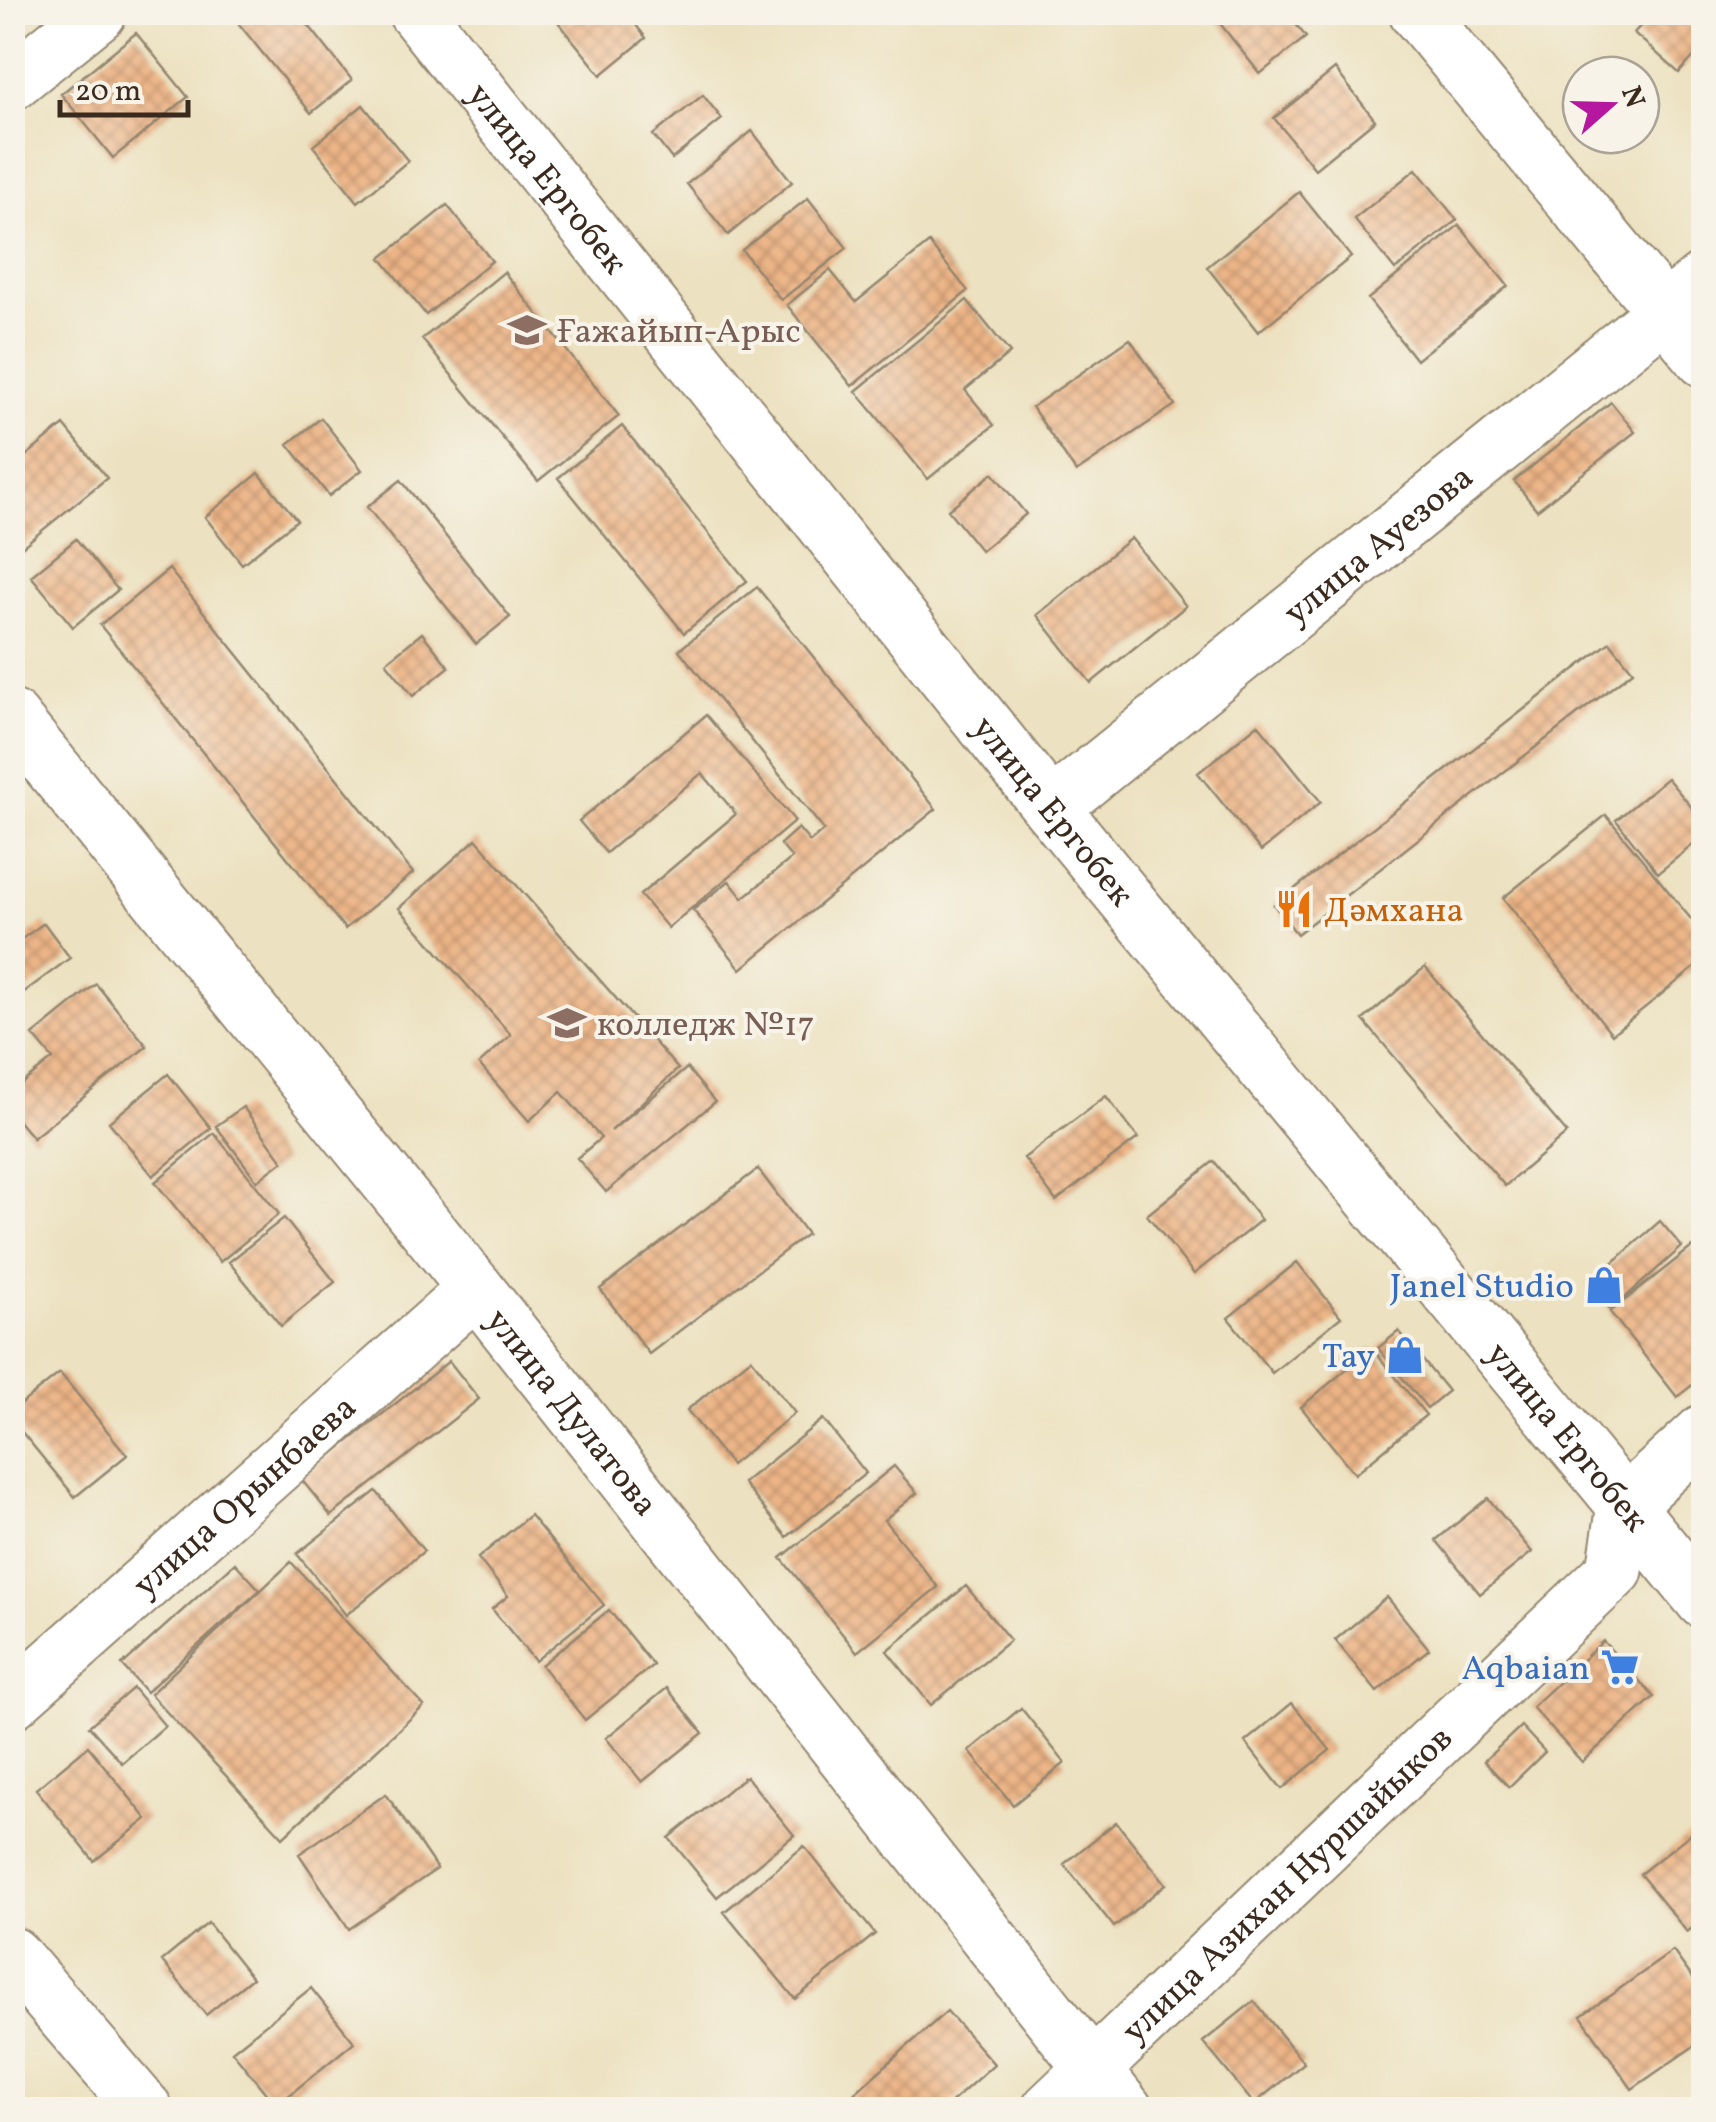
<svg xmlns="http://www.w3.org/2000/svg" width="1716" height="2122" font-family="Vollkorn,serif">
	<style>
		.building { fill: url(#building-cross-hatch) }
		.lines { fill: none; stroke-linecap: round; stroke-linejoin: round }
		.minor-casing { stroke: #94866f; stroke-width: 59 }
		.minor { stroke: #fff; stroke-width: 55 }
		.labels { text-anchor: middle; stroke-width: 8; stroke-linejoin: round; paint-order: stroke }
		.street-label { font-size: 35px; fill: #3b2a1e; stroke: #f7f3e8 }
		.education-label { font-size: 35px; fill: #785e54; stroke: #f7f3e8; text-anchor: start }
		.food-label { font-size: 35px; fill: #c56008; stroke: #f7f3e8; text-anchor: start }
		.shop-label { font-size: 35px; fill: #366cbe; stroke: #f7f3e8; text-anchor: end }
	</style>
	<defs>
		<pattern id="building-cross-hatch" width="8" height="8" patternUnits="userSpaceOnUse" patternTransform="scale(2.5)"><rect width="8" height="8" fill="#edb587"/><path d="M0 0l8 8M0 8l8-8" fill="none" stroke="#c1936e"/></pattern>
	</defs>
	<rect width="100%" height="100%" fill="#f7f3e8"/>
	<filter id="ink" filterUnits="userSpaceOnUse"><feTurbulence type="fractalNoise" baseFrequency=".01" numOctaves="2"/><feDisplacementMap in="SourceGraphic" scale="20" xChannelSelector="R" yChannelSelector="G"/><feConvolveMatrix kernelMatrix="1 2 1 2 8 2 1 2 1" color-interpolation-filters="sRGB"/></filter>
	<filter id="wash" filterUnits="userSpaceOnUse"><feTurbulence type="fractalNoise" baseFrequency=".0048" numOctaves="4" result="noise"/><feDisplacementMap in="SourceGraphic" scale="40" xChannelSelector="R" yChannelSelector="G"/><feGaussianBlur stdDeviation="2.25" result="paint"/><feColorMatrix in="noise" values="0 0 0 0 0 0 0 0 0 0 0 0 0 0 0 0 0 1.4 0 .05"/><feComposite in="paint" operator="in"/></filter>
	<g filter="url(#wash)">
		<rect width="100%" height="100%" fill="#ece1c0"/>
		<g id="blocks">
			<path class="building" d="M253,12H298L352,80L311,113L239,24Z
				M561,12H626L646,38L601,75L555,18Z
				M1211,12H1286L1306,37L1260,74Z
				M1653,12H1704V45L1679,73L1634,33Z
				M136,33L188,97L113,158L61,94Z
				M1335,69L1375,120L1315,169L1274,118Z
				M703,95L722,119L672,159L653,135Z
				M363,105L408,161L358,202L313,146Z
				M752,131L792,182L728,235L687,184Z
				M1416,169L1457,220L1395,270L1354,219Z
				M1299,192L1351,257L1258,332L1207,267Z
				M808,198L847,248L781,300L742,250Z
				M447,205L492,261L426,315L381,258Z
				M1459,225L1508,286L1416,360L1368,299Z
				M929,243L968,291L852,386L787,305L830,270L856,302Z
				M504,272L619,416L538,481L422,339Z
				M967,300L1010,353L965,390L994,425L928,479L856,391Z
				M1130,339L1175,405L1076,472L1032,407Z
				M1611,402L1635,432L1537,510L1514,481Z
				M321,418L362,470L329,496L288,444Z
				M64,425L107,478L12,555V467Z
				M622,426L747,581L684,633L558,478Z
				M259,473L297,520L242,564L205,517Z
				M993,473L1026,514L981,551L948,510Z
				M401,480L510,617L476,644L367,507Z
				M1131,538L1186,606L1091,683L1037,615Z
				M76,539L118,590L73,627L31,576Z
				M169,569L413,873L345,929L100,625Z
				M757,587L936,809L741,969L693,910L729,881L743,898L792,858L780,844L798,828L810,842L824,830L679,650Z
				M422,633L449,667L413,696L386,662Z
				M1610,642L1633,671L1297,934L1274,905Z
				M706,715L795,821L668,928L640,895L736,814L702,773L606,853L579,821Z
				M1258,724L1321,802L1261,851L1198,773Z
				M1667,778L1704,822V836L1658,873L1616,820Z
				M1606,815L1704,935V960L1612,1034L1503,898Z
				M476,839L678,1069L611,1131L687,1068L715,1102L606,1192L577,1158L601,1138L561,1092L529,1121L479,1064L511,1035L399,908Z
				M44,923L70,958L12,1001V946Z
				M1425,967L1567,1133L1505,1186L1363,1020Z
				M96,984L147,1046L33,1138L12,1113V1091L53,1059L33,1035Z
				M168,1074L211,1128L153,1176L109,1122Z
				M1106,1096L1138,1138L1056,1201L1024,1158Z
				M243,1107L283,1161L257,1181L216,1126Z
				M214,1133L279,1214L220,1262L155,1182Z
				M1214,1161L1261,1220L1194,1274L1147,1215Z
				M758,1169L807,1234L649,1354L600,1289Z
				M284,1218L335,1282L281,1326L229,1262Z
				M1660,1221L1682,1247L1611,1310L1588,1285Z
				M1692,1247L1704,1261V1376L1677,1397L1610,1312Z
				M1297,1262L1341,1317L1272,1373L1228,1318Z
				M1399,1331L1448,1391L1427,1408L1378,1348Z
				M1372,1348L1426,1415L1355,1474L1301,1407Z
				M751,1358L795,1413L731,1465L687,1410Z
				M449,1361L479,1399L331,1516L301,1479Z
				M60,1373L127,1455L75,1497L12,1420V1411Z
				M823,1419L866,1473L787,1537L743,1483Z
				M894,1466L917,1493L884,1520L938,1587L857,1652L781,1558Z
				M376,1491L424,1551L346,1615L297,1554Z
				M1488,1498L1532,1552L1480,1594L1436,1540Z
				M530,1515L604,1605L535,1661L492,1609L508,1596L478,1558Z
				M291,1562L424,1706L283,1837L150,1694Z
				M235,1563L260,1590L146,1692L122,1665Z
				M966,1586L1010,1640L931,1705L887,1651Z
				M1387,1597L1429,1649L1377,1692L1335,1640Z
				M609,1610L653,1665L585,1720L541,1665Z
				M1603,1641L1654,1697L1582,1762L1532,1707Z
				M133,1688L165,1726L122,1763L89,1726Z
				M667,1688L703,1733L642,1782L606,1738Z
				M1292,1703L1330,1750L1282,1789L1245,1742Z
				M1021,1708L1065,1763L1013,1805L969,1751Z
				M1521,1726L1545,1752L1509,1787L1484,1761Z
				M88,1746L147,1819L94,1861L36,1789Z
				M746,1776L794,1835L717,1897L669,1838Z
				M386,1794L437,1869L349,1929L299,1854Z
				M1116,1822L1166,1884L1114,1927L1064,1864Z
				M1704,1823V1919L1687,1932L1640,1874Z
				M804,1846L875,1934L795,1999L724,1912Z
				M208,1923L252,1978L206,2015L162,1961Z
				M1673,1951L1704,1994V2039L1632,2089L1581,2016Z
				M311,1988L354,2042L276,2106L232,2051Z
				M1254,2001L1304,2063L1254,2104L1203,2042Z
				M947,2011L994,2064L943,2110H841L839,2107Z
				M376,2097L387,2110H361Z"/>
		</g>
	</g>
	<g filter="url(#ink)">
		<use href="#blocks" fill-opacity="0" stroke="#94866f" stroke-width="2.5"/>
		<g class="lines">
			<g class="minor-casing">
				<g id="minor">
					<path id="s1" d="M416,12L1051,808L1704,1601"/>
					<path d="M1417,12L1704,359"/>
					<path d="M12,82L99,12"/>
					<path id="s2" d="M12,718L476,1289L1125,2110"/>
					<path id="s3" d="M1051,808L1704,280"/>
					<path id="s4" d="M12,1701L476,1289"/>
					<path d="M12,1955L145,2110"/>
					<path id="s5" d="M1049,2110L1615,1570L1625,1505L1704,1432"/>
				</g>
			</g>
			<use href="#minor" class="minor"/>
		</g>
	</g>
	<defs>
		<g id="school-bare" transform="scale(3)"><path d="M0-5L7-2L0 1L-7-2ZM-4 1L0 2.5L4 1V4Q0 6-4 4Z" fill="#8d6e63" stroke="#f7f3e8" stroke-width="2.5" paint-order="stroke"/></g>
		<g id="restaurant-bare" transform="scale(3)"><path d="M-5-6h1v4h1v-4h1v4h1v-4h1v5L-1.5 .5V6h-2V.5L-5-1ZM5-6V6H3V1.5H1.5Q1.5-4 5-6Z" fill="#e8710a" stroke="#f7f3e8" stroke-width="2.5" paint-order="stroke"/></g>
		<g id="university-bare" transform="scale(3)"><path d="M0-5L7-2L0 1L-7-2ZM-4 1L0 2.5L4 1V4Q0 6-4 4Z" fill="#8d6e63" stroke="#f7f3e8" stroke-width="2.5" paint-order="stroke"/></g>
		<g id="shop-bare" transform="scale(3)"><path d="M-5-2.5h2.3a2.7 3.5 0 0 1 5.4 0H5L5.5 6h-11ZM-1.5-2.5h3a1.5 2.3 0 0 0-3 0Z" fill="#3f7fe0" stroke="#f7f3e8" stroke-width="2.5" paint-order="stroke"/></g>
		<g id="supermarket-bare" transform="scale(3)"><path d="M-6-5.5h2.5l.6 2H6L4.5 2H-2.5L-4.4-4H-6ZM-1.5 3.2a1.3 1.3 0 1 0 .1 0ZM3 3.2a1.3 1.3 0 1 0 .1 0Z" fill="#3f7fe0" stroke="#f7f3e8" stroke-width="2.5" paint-order="stroke"/></g>
	</defs>
	<g fill-rule="evenodd">
		<use href="#school-bare" x="527" y="330"/>
		<use href="#restaurant-bare" x="1294" y="909"/>
		<use href="#university-bare" x="567" y="1023"/>
		<use href="#shop-bare" x="1604" y="1285"/>
		<use href="#shop-bare" x="1405" y="1355"/>
		<use href="#supermarket-bare" x="1620" y="1667"/>
	</g>
	<g class="labels">
		<g class="street-label">
			<text dy="12" stroke="none"><textPath href="#s1" startOffset="212">улица Ергобек</textPath></text>
			<text dy="12" stroke="none"><textPath href="#s3" startOffset="420">улица Ауезова</textPath></text>
			<text dy="12" stroke="none"><textPath href="#s1" startOffset="1022">улица Ергобек</textPath></text>
			<text dy="12" stroke="none"><textPath href="#s2" startOffset="892">улица Дулатова</textPath></text>
			<text dy="12" stroke="none"><textPath href="#s1" startOffset="1832">улица Ергобек</textPath></text>
			<text dy="12" stroke="none"><textPath href="#s4" startOffset="310">улица Орынбаева</textPath></text>
			<text dy="12" stroke="none"><textPath href="#s5" startOffset="328">улица Азихан Нуршайыков</textPath></text>
		</g>
		<g class="education-label">
			<text x="557" y="342">Ғажайып-Арыс</text>
			<text x="597" y="1035">колледж №17</text>
		</g>
		<g class="food-label">
			<text x="1324" y="921">Дәмхана</text>
		</g>
		<g class="shop-label">
			<text x="1574" y="1297">Janel Studio</text>
			<text x="1375" y="1367">Тау</text>
			<text x="1590" y="1679">Aqbaian</text>
		</g>
	</g>
	<rect width="1716" height="2122" fill="none" stroke="#f7f3e8" stroke-width="50"/>
	<g transform="translate(1611 105) rotate(70)"><circle r="48" fill="#f7f3e8" stroke="#aca397" stroke-width="2.5"/>
	<path d="M0-8L18 38L0 25L-18 38Z" fill="#b5179e"/>
	<text y="-15" font-size="28" font-weight="bold" text-anchor="middle" fill="#3b2a1e">N</text>
	</g>
	<path d="M60 100v15h128v-15" fill="none" stroke="#3b2a1e" stroke-width="5"/>
	<text x="75" y="100" font-size="30" fill="#3b2a1e" stroke="#f7f3e8" stroke-width="8" paint-order="stroke">20 m</text>
</svg>
